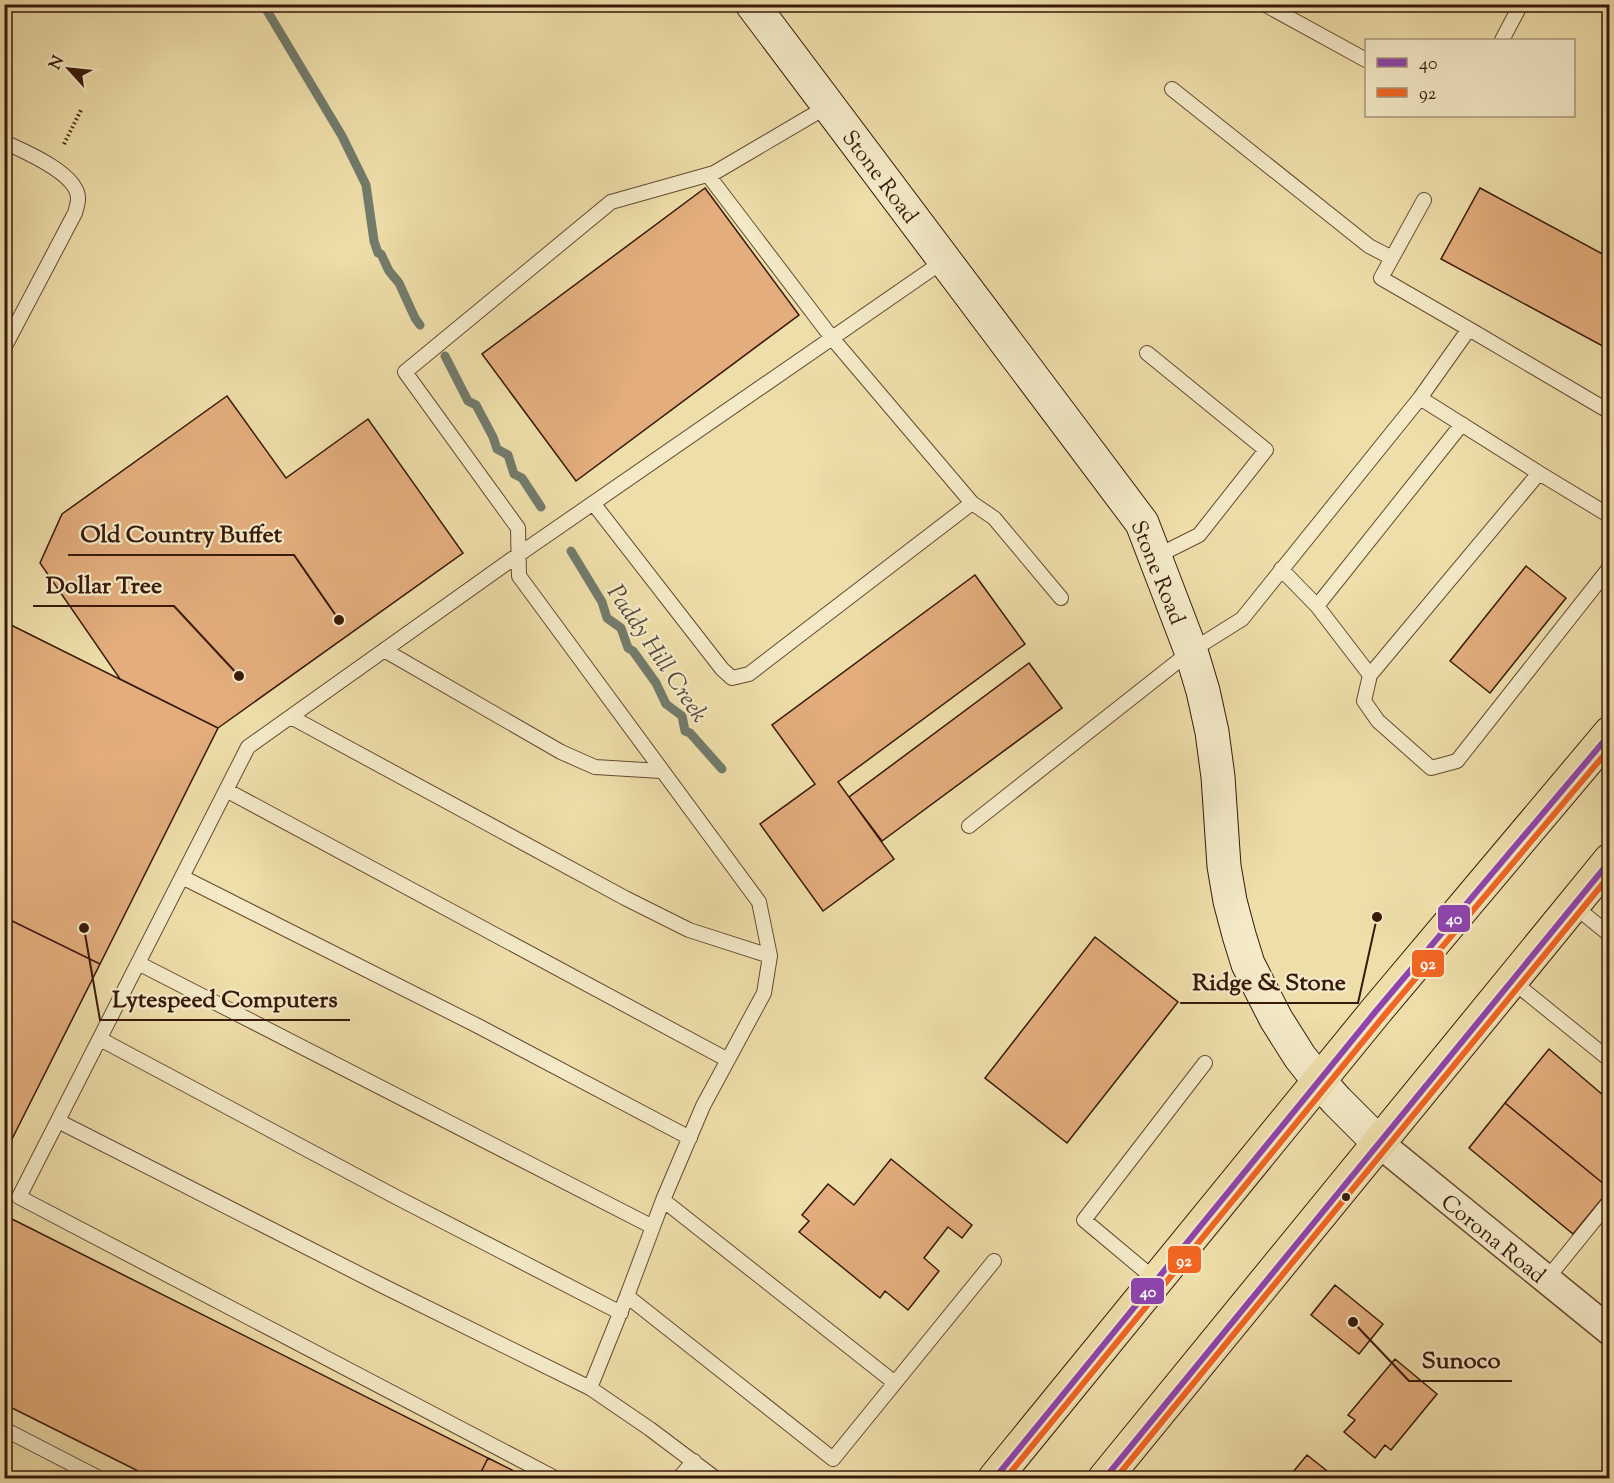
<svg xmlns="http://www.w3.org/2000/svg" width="1614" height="1483" font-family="'Sorts Mill Goudy',serif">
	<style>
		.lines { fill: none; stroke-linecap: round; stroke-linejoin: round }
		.stream { stroke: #727b6c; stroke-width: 9 }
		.building { fill: #e3ad7d; stroke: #381908; stroke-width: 1.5 }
		.lane-casing { stroke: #664a30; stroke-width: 16 }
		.street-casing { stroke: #664a30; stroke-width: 31 }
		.secondary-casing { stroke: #381908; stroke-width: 35 }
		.highway-casing { stroke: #381908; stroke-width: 35 }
		.path { stroke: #381908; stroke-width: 4; stroke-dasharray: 1.5 3; stroke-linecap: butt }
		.lane { stroke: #f4eac8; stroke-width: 14 }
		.street { stroke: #f4eac8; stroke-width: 28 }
		.secondary { stroke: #f4eac8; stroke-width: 33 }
		.highway { stroke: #eedeaa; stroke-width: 33 }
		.bus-1-casing { stroke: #f4eac8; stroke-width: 10 }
		.bus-2-casing { stroke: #f4eac8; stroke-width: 10 }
		.bus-1 { stroke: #8e44ad; stroke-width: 6 }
		.bus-2 { stroke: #f26522; stroke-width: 6 }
		.bus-dot { fill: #381908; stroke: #f4eac8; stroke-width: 2 }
		.labels { text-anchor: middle; stroke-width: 4.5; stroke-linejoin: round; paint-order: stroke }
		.street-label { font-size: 22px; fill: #381908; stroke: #f4eac8 }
		.water-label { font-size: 24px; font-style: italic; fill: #554a3a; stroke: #f4eac8 }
		.leader { fill: none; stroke: #381908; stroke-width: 2 }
		.callout-dot { fill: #381908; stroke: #f4eac8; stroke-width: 2 }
		.callout-label { font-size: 24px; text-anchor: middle; font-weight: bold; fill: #381908; stroke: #f4eac8; stroke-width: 4.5; stroke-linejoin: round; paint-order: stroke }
		.line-badge { stroke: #f4eac8; stroke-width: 2 }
		.badge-label { font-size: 16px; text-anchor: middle; font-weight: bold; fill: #fff }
	</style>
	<rect width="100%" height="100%" fill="#eedeaa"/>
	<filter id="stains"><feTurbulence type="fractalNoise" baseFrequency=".00333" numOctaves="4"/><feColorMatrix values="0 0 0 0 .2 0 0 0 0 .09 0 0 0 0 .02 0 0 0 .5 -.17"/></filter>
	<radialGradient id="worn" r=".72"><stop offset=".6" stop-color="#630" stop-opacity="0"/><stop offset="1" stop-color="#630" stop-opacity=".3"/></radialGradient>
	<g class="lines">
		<path class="stream" d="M263,4L342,136L366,185L374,241L378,253L381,254L389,271L399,283L415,318L420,325
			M445,356L468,401L476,405L493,437L497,449L508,455L514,474L522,478L541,507
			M571,551L602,602L607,618L621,628L628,648L633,651L656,683L666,704L682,716L685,731L690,733L722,769"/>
	</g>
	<path class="building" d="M1457,4H1475L1472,12Z
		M705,188L799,315L576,481L482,354Z
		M1480,188L1610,258V350L1441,259Z
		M227,396L286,478L368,419L463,553L218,728L120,679L40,563L62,514Z
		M1526,566L1566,598L1490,693L1450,661Z
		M975,575L1025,644L838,782L894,859L823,911L760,824L815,784L772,725Z
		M4,622L11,625L4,639Z
		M11,625L218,728L100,964L4,917V639Z
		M1029,663L1062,708L882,841L849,797Z
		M4,917L100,964L4,1155Z
		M1095,937L1178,1002L1067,1143L985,1078Z
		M1549,1049L1610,1101V1189L1505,1103Z
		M1505,1103L1610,1189L1573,1234L1469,1148Z
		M891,1159L972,1225L962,1238L948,1227L924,1258L939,1271L908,1310L885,1291L880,1298L799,1232L809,1221L802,1215L828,1184L854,1205Z
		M4,1215L488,1458L478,1478H152L4,1404Z
		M1335,1285L1383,1324L1359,1354L1311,1315Z
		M1395,1359L1437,1394L1391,1450L1385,1445L1375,1458L1344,1432L1355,1420L1348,1415Z
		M1307,1455L1336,1478H1288Z
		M488,1458L514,1471L521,1478H478Z"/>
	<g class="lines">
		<g class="lane-casing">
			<path id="lane" d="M1264,4L1366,60
				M1502,40L1521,4
				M1172,89L1369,246L1392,258
				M4,142C24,151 79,174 78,199C78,204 76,209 75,213L4,348
				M1424,200L1381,278L1469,329
				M1147,353L1266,450L1199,535L1155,557
				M1420,398L1539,473
				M593,503L722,669L732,678L749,674L972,503L832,338L708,175
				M972,503L994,518L1061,598
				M1281,569L1317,606L1370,675L1539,473L1610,516
				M1317,606L1462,424
				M384,650L561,752L595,767L661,771
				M1370,675L1364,701L1378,721L1431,768L1457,761L1610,567
				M291,717L625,898L689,930L770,956
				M226,790L728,1060
				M969,826L1191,651L1242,619L1420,398L1469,329L1610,412
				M182,877L478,1026L690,1138
				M1573,905L1610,935
				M138,963L653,1227
				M1511,980L1610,1060
				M100,1039L396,1197L621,1313
				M58,1121L381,1285L590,1388
				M663,1200L895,1383
				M1546,1280L1610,1201
				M1157,1281L1084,1220L1205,1063
				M627,1296L833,1459L994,1261
				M4,1429L99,1478
				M555,1478L19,1197L248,747L518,555L945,260
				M679,1478L694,1461
				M715,1478L650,1429L590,1388L627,1296L663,1200L703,1106L764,993L770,956L759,902L519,576L518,528L405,372L611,202L714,173L828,106"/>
		</g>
		<g class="street-casing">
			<path id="street" d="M1379,1143L1610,1331"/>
		</g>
		<g class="secondary-casing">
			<path id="secondary" d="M752,4L1142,523L1191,651L1203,691L1212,732L1218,777L1224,866L1230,901L1239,935L1248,964L1276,1019L1300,1057L1319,1081L1337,1101L1379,1143"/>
		</g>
		<g class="highway-casing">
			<path id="highway" d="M995,1478L1376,1011L1610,733
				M1105,1478L1610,860"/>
		</g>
		<path class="path" d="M64,144L82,108
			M4,277L12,281"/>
		<use href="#lane" class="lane"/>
		<use href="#street" class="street"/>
		<use href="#secondary" class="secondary"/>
		<use href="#highway" class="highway"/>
		<g class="bus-1-casing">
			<path id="bus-1" d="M995,1478L1376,1011L1610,734
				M1105,1478L1610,861"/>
		</g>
		<g class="bus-2-casing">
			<path id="bus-2" d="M1006,1478L1383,1017L1610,748
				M1116,1478L1610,875"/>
		</g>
		<use href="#bus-1" class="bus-1"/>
		<use href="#bus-2" class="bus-2"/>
	</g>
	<circle class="bus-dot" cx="1346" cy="1197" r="5"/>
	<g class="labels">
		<g class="street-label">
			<text transform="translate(881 176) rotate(53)" y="8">Stone Road</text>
			<text transform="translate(1159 572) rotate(68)" y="8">Stone Road</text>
			<text transform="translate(1494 1238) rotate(39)" y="8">Corona Road</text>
		</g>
		<g class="water-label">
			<text transform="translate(658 653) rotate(56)" y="8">Paddy Hill Creek</text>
		</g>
	</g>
	<path class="leader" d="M339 620L294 555H68M239 676L174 606H33M1377 917L1358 1003H1180M84 928L100 1020H350M1353 1322L1409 1381H1512"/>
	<g class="callout-dot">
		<circle cx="339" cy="620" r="6"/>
		<circle cx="239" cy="676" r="6"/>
		<circle cx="1377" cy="917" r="6"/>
		<circle cx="84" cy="928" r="6"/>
		<circle cx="1353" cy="1322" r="6"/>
	</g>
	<g class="callout-label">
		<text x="181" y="542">Old Country Buffet</text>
		<text x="104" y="593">Dollar Tree</text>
		<text x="1269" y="990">Ridge &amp; Stone</text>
		<text x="225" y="1007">Lytespeed Computers</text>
		<text x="1461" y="1368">Sunoco</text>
	</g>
	<g class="line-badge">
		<rect x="1437" y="904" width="34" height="29" rx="6" fill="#8e44ad"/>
		<rect x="1411" y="949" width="34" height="29" rx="6" fill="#f26522"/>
		<rect x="1167" y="1245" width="35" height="29" rx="6" fill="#f26522"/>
		<rect x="1130" y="1277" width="35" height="28" rx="6" fill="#8e44ad"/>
	</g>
	<g class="badge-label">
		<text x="1454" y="924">40</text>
		<text x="1428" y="969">92</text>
		<text x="1184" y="1266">92</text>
		<text x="1148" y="1297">40</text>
	</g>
	<rect width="1614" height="1483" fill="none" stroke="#eedeaa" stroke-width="24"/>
	<rect x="6" y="6" width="1602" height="1471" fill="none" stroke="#381908" stroke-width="3"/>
	<rect x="12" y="12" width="1590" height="1459" fill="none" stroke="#381908" stroke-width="1.5"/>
	<rect x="1365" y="39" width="210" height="78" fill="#f4eac8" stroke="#a9967b" stroke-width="1.5"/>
	<rect x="1377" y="58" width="30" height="9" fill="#8e44ad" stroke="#a9967b" stroke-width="1.5"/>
	<text x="1419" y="69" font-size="18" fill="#381908">40</text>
	<rect x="1377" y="88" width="30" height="9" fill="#f26522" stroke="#a9967b" stroke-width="1.5"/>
	<text x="1419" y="99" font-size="18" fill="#381908">92</text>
	<g transform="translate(69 69) rotate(297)" stroke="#f4eac8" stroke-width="4.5" paint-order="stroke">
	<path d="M0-4.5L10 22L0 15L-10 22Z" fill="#381908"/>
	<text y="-9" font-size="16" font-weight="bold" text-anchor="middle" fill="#381908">N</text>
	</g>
	<rect width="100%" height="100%" filter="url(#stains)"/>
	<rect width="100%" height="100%" fill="url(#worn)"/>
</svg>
